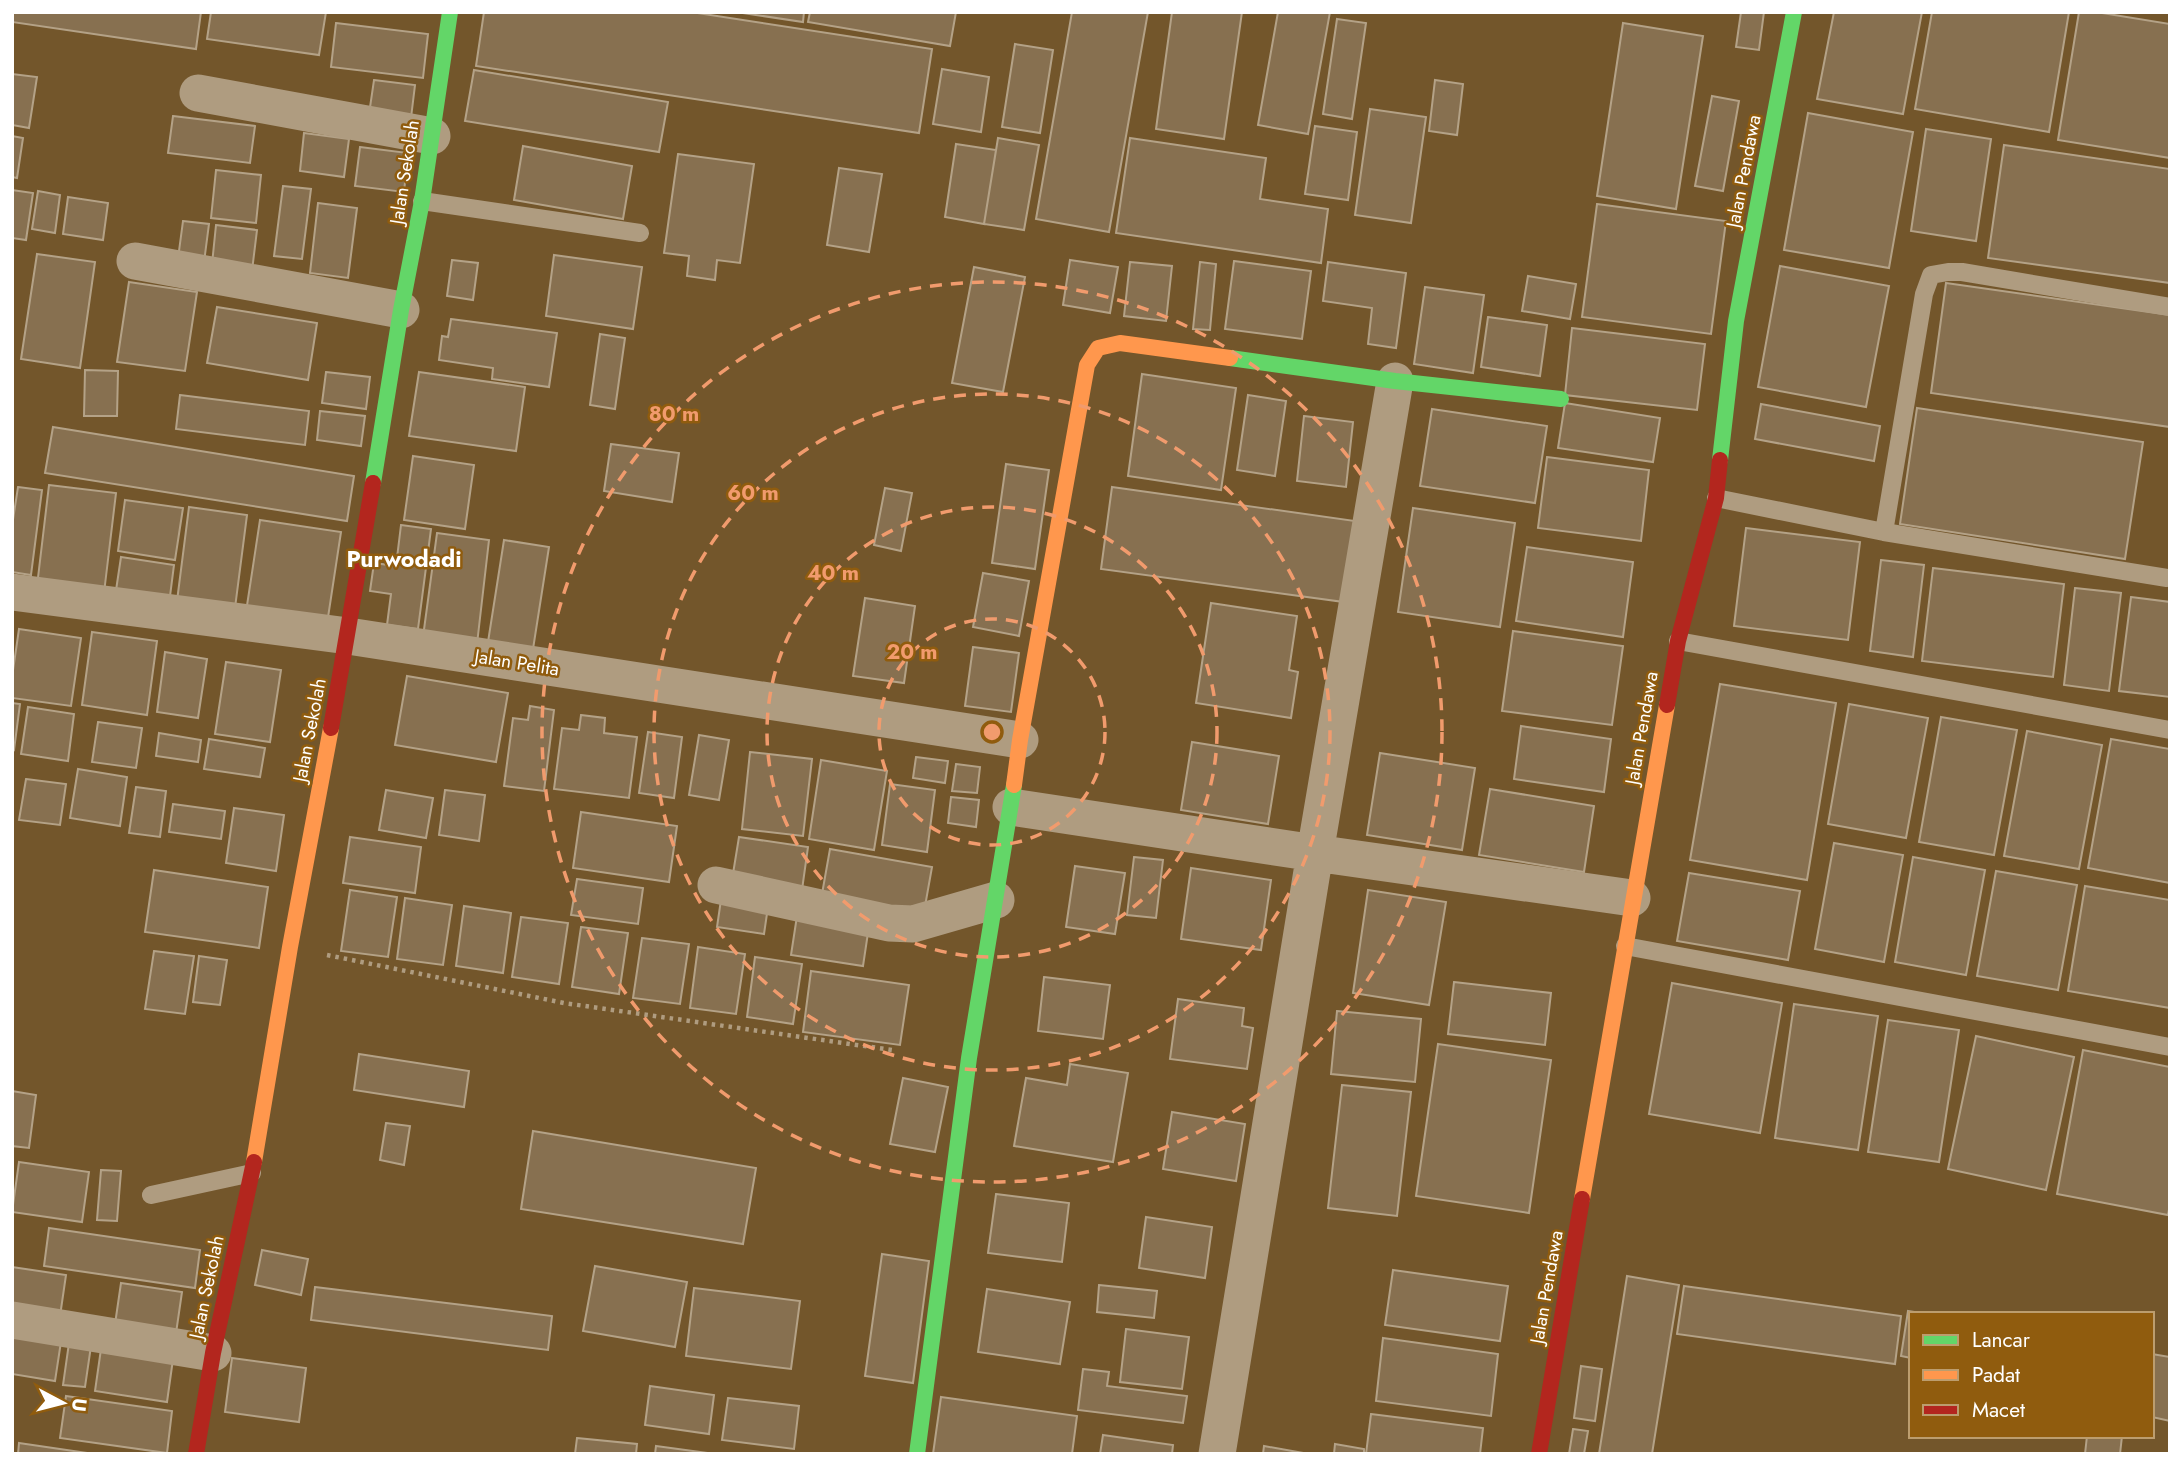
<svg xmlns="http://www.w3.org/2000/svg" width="2182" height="1466" font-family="Jost,sans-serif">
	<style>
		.building { fill: #877050; stroke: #b4a287; stroke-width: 2 }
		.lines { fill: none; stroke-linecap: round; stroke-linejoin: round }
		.path { stroke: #af9c80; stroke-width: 4.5; stroke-dasharray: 3.5 5; stroke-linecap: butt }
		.lane { stroke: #af9c80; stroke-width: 18 }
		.street { stroke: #af9c80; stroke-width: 37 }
		.fast { stroke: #63d668; stroke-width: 16 }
		.slow { stroke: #ff974d; stroke-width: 16 }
		.jam { stroke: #b3261e; stroke-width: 16 }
		.ring { fill: none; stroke: #f19b6d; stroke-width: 3.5; stroke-dasharray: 12 9 }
		.labels { text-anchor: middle; stroke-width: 5; stroke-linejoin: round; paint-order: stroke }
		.street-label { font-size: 19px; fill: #fff; stroke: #905c0e }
		.quarter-label { font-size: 23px; font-weight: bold; fill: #fff; stroke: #905c0e }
		.centre { fill: #f19b6d; stroke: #905c0e; stroke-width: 3.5 }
		.ring-label { font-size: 21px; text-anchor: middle; font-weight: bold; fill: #f19b6d; stroke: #905c0e; stroke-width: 5; stroke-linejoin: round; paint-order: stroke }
	</style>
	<rect width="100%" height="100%" fill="#73562b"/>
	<path class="building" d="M12,12H201L196,49L12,22Z
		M211,12H326L319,55L207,39Z
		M484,12H691L932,49L919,133L476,66Z
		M736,12H804L803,22Z
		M810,12H956L950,46L808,22Z
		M1072,12H1148L1109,232L1036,219Z
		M1172,12H1242L1224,139L1156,129Z
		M1278,12H1330L1308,134L1258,125Z
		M1741,12H1764L1759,50L1736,47Z
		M1834,12H1922L1903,114L1817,99Z
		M1932,12H2069L2049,132L1915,109Z
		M2079,12H2096L2170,24V158L2058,140Z
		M1337,19L1366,23L1352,119L1323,114Z
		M336,23L428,34L423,78L331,67Z
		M1623,23L1703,36L1676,209L1597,196Z
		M1015,44L1053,50L1040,133L1002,127Z
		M942,69L989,77L981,132L933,124Z
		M474,70L668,102L659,152L465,121Z
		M12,74L37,77L29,128L12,125Z
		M374,80L415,85L410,126L368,121Z
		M1435,80L1463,84L1457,135L1429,131Z
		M1712,96L1739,101L1723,191L1695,186Z
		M1370,109L1426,117L1411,223L1355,215Z
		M1808,113L1913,132L1889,268L1784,250Z
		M173,116L255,126L250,163L168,153Z
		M1315,126L1357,132L1348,200L1305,194Z
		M1926,129L1991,139L1976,241L1911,231Z
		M304,133L349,139L344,177L300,171Z
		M12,136L23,138L17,178L12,177Z
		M998,138L1039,145L1024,230L984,224Z
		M1130,138L1266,158L1260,199L1328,209L1321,263L1116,233Z
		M956,144L996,150L984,224L945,217Z
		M2004,145L2170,169V283L1988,258Z
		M523,146L632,166L623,219L514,200Z
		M360,147L408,153L404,192L355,186Z
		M678,154L754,164L740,263L717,260L715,280L687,276L689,256L664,253Z
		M839,168L882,174L869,252L827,245Z
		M216,170L261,175L256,223L211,218Z
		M283,186L311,189L302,259L274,256Z
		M12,190L33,193L26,240L12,238Z
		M38,191L60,195L55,233L32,229Z
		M68,197L108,203L103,240L63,234Z
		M318,203L357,208L348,278L310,273Z
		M1597,204L1726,221L1711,334L1582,317Z
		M183,221L209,224L203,270L177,266Z
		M216,225L257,230L251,279L211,274Z
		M37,254L95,262L80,368L21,359Z
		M554,255L642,267L633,329L546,316Z
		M452,260L478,263L473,300L447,296Z
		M1070,260L1118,267L1110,313L1063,305Z
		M1234,261L1311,271L1302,339L1225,329Z
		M1130,262L1172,266L1166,321L1124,316Z
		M1200,262L1216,264L1210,330L1193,329Z
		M1328,262L1406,273L1396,348L1368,344L1372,308L1323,301Z
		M1780,266L1889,286L1866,407L1758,387Z
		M974,267L1025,277L1003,392L952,383Z
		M1528,276L1576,284L1570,319L1522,311Z
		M129,282L197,292L185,371L117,362Z
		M1946,283L2170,315V427L1931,393Z
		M1425,287L1484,295L1473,373L1414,364Z
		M217,307L317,323L308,380L207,363Z
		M1488,317L1547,325L1540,376L1481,367Z
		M451,319L557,333L549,387L492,379L493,368L439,360L442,336L448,337Z
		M1572,328L1705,344L1697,410L1565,395Z
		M600,334L625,338L615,409L590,405Z
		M85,370L118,371L117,416H84Z
		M326,372L370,377L366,409L322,403Z
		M419,372L525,387L516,451L409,436Z
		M1142,374L1236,388L1221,490L1128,476Z
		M180,395L309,411L305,445L176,429Z
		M1248,395L1286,401L1275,476L1237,470Z
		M1565,403L1660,418L1653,462L1558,448Z
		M1761,404L1880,426L1874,461L1755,439Z
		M1917,408L2143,442L2125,559L1900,524Z
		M1432,409L1547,426L1535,503L1420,486Z
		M320,411L365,416L361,446L317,440Z
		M1304,416L1353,422L1346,487L1297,481Z
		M53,427L354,476L347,521L45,473Z
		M611,444L679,453L672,502L604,491Z
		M413,456L474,465L465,529L404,520Z
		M1547,457L1649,470L1641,541L1538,528Z
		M1006,464L1049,470L1035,569L992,563Z
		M49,485L116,493L104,593L37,586Z
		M18,487L42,490L31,575L12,572V526Z
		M1112,487L1355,521L1344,602L1101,569Z
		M885,488L912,493L901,551L874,545Z
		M125,500L183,508L175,560L118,551Z
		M189,507L247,515L235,608L177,601Z
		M1413,508L1515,523L1500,627L1398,612Z
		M260,520L341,532L327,624L246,612Z
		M401,525L431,529L418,629L387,625L391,594L370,591L374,563L396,566Z
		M1746,528L1860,542L1848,640L1734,626Z
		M437,533L489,540L477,644L423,637Z
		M504,540L549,547L533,649L488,642Z
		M1527,547L1633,562L1623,637L1516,621Z
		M121,557L174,565L169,604L115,597Z
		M1881,560L1924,565L1913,657L1870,651Z
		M1933,568L2064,584L2053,677L1922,661Z
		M983,573L1029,581L1019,636L973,627Z
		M2075,588L2121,593L2109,691L2064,685Z
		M2131,597L2170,602V697L2119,691Z
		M865,598L915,606L904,683L853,676Z
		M1211,603L1297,616L1289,670L1298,672L1291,718L1196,703Z
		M19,629L81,638L71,706L12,698V677Z
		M1513,631L1623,646L1612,725L1502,711Z
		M92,632L157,641L147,715L82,705Z
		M973,647L1019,653L1011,712L965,706Z
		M165,652L207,659L198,718L157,712Z
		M226,662L281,670L270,742L215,734Z
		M407,676L508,693L496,762L395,745Z
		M1720,684L1836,703L1807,880L1690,860Z
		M12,703L20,704L14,750L12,749Z
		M1849,704L1928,718L1906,838L1828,824Z
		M530,706L554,710L544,791L504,786L513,718L528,720Z
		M28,707L74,714L68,761L21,754Z
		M581,715L605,718L604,733L637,737L629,798L554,789L562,728L579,730Z
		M1941,717L2017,730L1994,855L1919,842Z
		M98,722L142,728L136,768L92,762Z
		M1521,726L1611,739L1604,792L1514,779Z
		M2027,731L2102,745L2079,869L2004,856Z
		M648,732L682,737L674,798L639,793Z
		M159,733L201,740L198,762L156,756Z
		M699,735L729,740L719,800L689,795Z
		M209,739L265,748L260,777L204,769Z
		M2111,739L2170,749V883L2088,868Z
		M1192,742L1279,756L1268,824L1181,810Z
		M750,752L812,759L803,836L742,829Z
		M1380,753L1475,768L1462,850L1367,835Z
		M916,757L948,761L945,783L913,778Z
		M821,760L887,771L874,850L809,839Z
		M956,764L980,767L977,793L952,791Z
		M78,769L127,777L120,826L70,818Z
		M26,779L66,784L60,825L19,820Z
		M890,784L935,790L927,852L882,845Z
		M136,787L166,791L160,837L129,833Z
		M1490,789L1594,806L1584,872L1479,855Z
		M386,790L433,798L426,838L379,830Z
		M445,790L485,795L479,841L439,835Z
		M951,797L979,800L976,827L948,823Z
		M173,804L225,811L221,839L169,832Z
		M234,808L284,815L276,871L226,863Z
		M581,812L677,826L669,882L573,868Z
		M350,837L421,847L415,893L343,883Z
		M739,837L808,847L801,897L731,886Z
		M1834,843L1903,855L1884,962L1815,949Z
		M830,849L932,867L924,912L822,894Z
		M1134,857L1163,860L1156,918L1127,915Z
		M1913,857L1985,870L1966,975L1895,962Z
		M1075,866L1125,873L1115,934L1066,927Z
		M1191,868L1271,880L1261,950L1181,939Z
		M154,870L268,887L259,948L145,932Z
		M1996,871L2077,885L2058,990L1977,976Z
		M1689,873L1800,891L1788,960L1677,941Z
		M577,879L643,888L638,924L571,915Z
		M2085,886L2170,900V1008L2068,991Z
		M350,890L397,897L388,957L341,951Z
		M1368,890L1446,902L1429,1005L1353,993Z
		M722,893L769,900L764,934L717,927Z
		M405,898L452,905L443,965L397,959Z
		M464,906L511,913L503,973L456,966Z
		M797,916L869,926L863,966L791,955Z
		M521,917L568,923L559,984L512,977Z
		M581,927L628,933L619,994L572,987Z
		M642,938L689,944L680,1004L633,998Z
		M698,947L745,954L736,1014L690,1008Z
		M154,951L194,956L185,1014L145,1009Z
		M199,956L227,960L220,1005L193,1002Z
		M755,957L802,964L793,1024L747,1017Z
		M811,971L909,985L900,1045L803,1032Z
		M1044,977L1110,985L1103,1039L1038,1031Z
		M1454,982L1551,993L1545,1045L1448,1034Z
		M1672,983L1782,1003L1760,1133L1649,1114Z
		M1178,999L1244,1008L1242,1026L1253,1028L1247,1069L1170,1059Z
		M1794,1004L1878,1016L1858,1150L1775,1138Z
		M1337,1011L1421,1019L1415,1082L1331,1074Z
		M1888,1020L1959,1030L1939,1162L1868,1152Z
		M1976,1036L2074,1057L2046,1190L1948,1169Z
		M1438,1044L1551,1060L1529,1213L1416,1196Z
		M2083,1050L2170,1067V1204L2168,1215L2057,1194Z
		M359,1054L469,1071L464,1107L354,1090Z
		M1070,1064L1128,1073L1113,1162L1014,1146L1026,1078L1067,1085Z
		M903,1078L948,1087L935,1152L890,1144Z
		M1342,1085L1411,1092L1397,1216L1328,1208Z
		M12,1091L36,1095L29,1148L12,1146Z
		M1172,1112L1245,1124L1236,1181L1163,1169Z
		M386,1123L410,1126L404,1165L380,1160Z
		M533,1131L756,1168L743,1244L521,1209Z
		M19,1162L89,1172L82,1222L12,1212Z
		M101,1170L121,1171L117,1221L97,1220Z
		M996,1194L1069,1203L1062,1262L988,1253Z
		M1146,1217L1212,1227L1205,1278L1139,1268Z
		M49,1228L200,1250L195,1288L44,1266Z
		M262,1250L308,1259L301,1295L255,1285Z
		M882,1254L929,1261L913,1383L865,1376Z
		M595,1266L687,1282L675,1347L583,1331Z
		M12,1267L66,1275L59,1323L12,1316Z
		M1393,1270L1508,1286L1500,1341L1385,1325Z
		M1627,1276L1679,1285L1652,1454H1599Z
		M121,1283L182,1292L175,1340L114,1331Z
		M1099,1285L1157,1291L1154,1318L1097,1312Z
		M1684,1286L1901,1316L1895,1364L1677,1334Z
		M315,1287L552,1316L548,1350L311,1320Z
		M694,1288L800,1301L791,1369L686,1356Z
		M987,1289L1070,1302L1060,1364L978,1352Z
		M1908,1311L1927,1314H1911V1358L1901,1356Z
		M12,1328L62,1335L55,1381L12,1374Z
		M1126,1329L1189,1337L1182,1389L1120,1382Z
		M1383,1338L1498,1354L1491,1416L1376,1401Z
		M102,1342L174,1352L167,1402L95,1391Z
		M69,1343L91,1346L85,1387L63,1385Z
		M2152,1354L2170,1357V1421L2152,1417Z
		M232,1358L306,1368L299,1422L225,1412Z
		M1581,1366L1602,1369L1595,1421L1574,1418Z
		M1083,1369L1109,1372L1107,1386L1187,1396L1183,1423L1078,1410Z
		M650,1386L714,1395L709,1434L645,1425Z
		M66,1396L172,1411L167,1453L60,1438Z
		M941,1397L1077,1416L1072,1454H933Z
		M728,1398L799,1406L794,1449L722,1440Z
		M1371,1414L1483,1428L1480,1454H1366Z
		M1573,1429L1588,1431L1584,1454H1569Z
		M1103,1435L1173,1445L1172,1454H1100Z
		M2087,1436H2122L2120,1454H2085Z
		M577,1438L637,1444L636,1454H575Z
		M19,1443L94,1454H18Z
		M1335,1444L1364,1449V1454H1334Z
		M656,1446L715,1454H655Z
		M1264,1446L1309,1454H1263Z"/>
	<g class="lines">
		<path class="path" d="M327,955L564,1003L892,1050"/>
		<path class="lane" d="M422,201L640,233
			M1716,498L1884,532L2167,578
			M1884,532L1924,294L1931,275L1948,272H1962L2170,307
			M1678,641L2170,730
			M1625,946L2170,1047
			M151,1195L252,1173"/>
		<path class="street" d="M198,93L432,136
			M135,261L401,310
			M12,592L348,636L1020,740
			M1011,807L1315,853L1632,898
			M716,885L889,923L913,924L996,900
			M12,1320L213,1353
			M1217,1454L1315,853L1395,381"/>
		<path class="fast" d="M1230,358L1395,381L1561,399
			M1720,460L1736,321L1794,12
			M373,483L401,310L422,201L450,12
			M917,1454L969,1058L1014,785"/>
		<path class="slow" d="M1014,785L1020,740L1087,365L1098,348L1120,343L1230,358
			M254,1162L290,947L331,728
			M1582,1199L1667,705"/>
		<path class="jam" d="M1667,705L1678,641L1716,498L1720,460
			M331,728L373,483
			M196,1454L213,1353L254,1162
			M1539,1454L1582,1199"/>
	</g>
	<g class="ring">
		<circle cx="992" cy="732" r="113"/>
		<circle cx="992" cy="732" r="225"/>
		<circle cx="992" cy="732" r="338"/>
		<circle cx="992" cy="732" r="450"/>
	</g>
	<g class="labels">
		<g class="street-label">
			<text transform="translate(1743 171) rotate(-79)" y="7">Jalan Pendawa</text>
			<text transform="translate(404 172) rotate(-81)" y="7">Jalan Sekolah</text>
			<text transform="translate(517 662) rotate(9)" y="7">Jalan Pelita</text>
			<text transform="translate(1641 728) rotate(-80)" y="7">Jalan Pendawa</text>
			<text transform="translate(309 730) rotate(-79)" y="7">Jalan Sekolah</text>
			<text transform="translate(206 1287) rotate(-78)" y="7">Jalan Sekolah</text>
			<text transform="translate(1546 1287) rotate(-80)" y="7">Jalan Pendawa</text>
		</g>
		<g class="quarter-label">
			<text x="404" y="567">Purwodadi</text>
		</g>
	</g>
	<circle cx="992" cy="732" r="10" class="centre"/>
	<g class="ring-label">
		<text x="674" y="421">80 m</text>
		<text x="753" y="500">60 m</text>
		<text x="833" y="580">40 m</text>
		<text x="912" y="659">20 m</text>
	</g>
	<rect width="2182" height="1466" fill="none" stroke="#ffffff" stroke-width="28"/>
	<rect x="1909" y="1312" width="245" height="126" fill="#905c0e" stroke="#bc9d6e" stroke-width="2"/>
	<rect x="1923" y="1335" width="35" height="10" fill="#63d668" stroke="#bc9d6e" stroke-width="2"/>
	<text x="1972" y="1347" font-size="21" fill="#ffffff">Lancar</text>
	<rect x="1923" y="1370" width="35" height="10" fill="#ff974d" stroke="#bc9d6e" stroke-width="2"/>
	<text x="1972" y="1382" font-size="21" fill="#ffffff">Padat</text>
	<rect x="1923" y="1405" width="35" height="10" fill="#b3261e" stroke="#bc9d6e" stroke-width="2"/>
	<text x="1972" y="1417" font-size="21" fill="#ffffff">Macet</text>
	<g transform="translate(63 1403) rotate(97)" stroke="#905c0e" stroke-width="5" paint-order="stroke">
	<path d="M0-5L12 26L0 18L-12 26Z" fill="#ffffff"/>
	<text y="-10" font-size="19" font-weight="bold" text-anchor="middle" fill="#ffffff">U</text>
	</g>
</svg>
